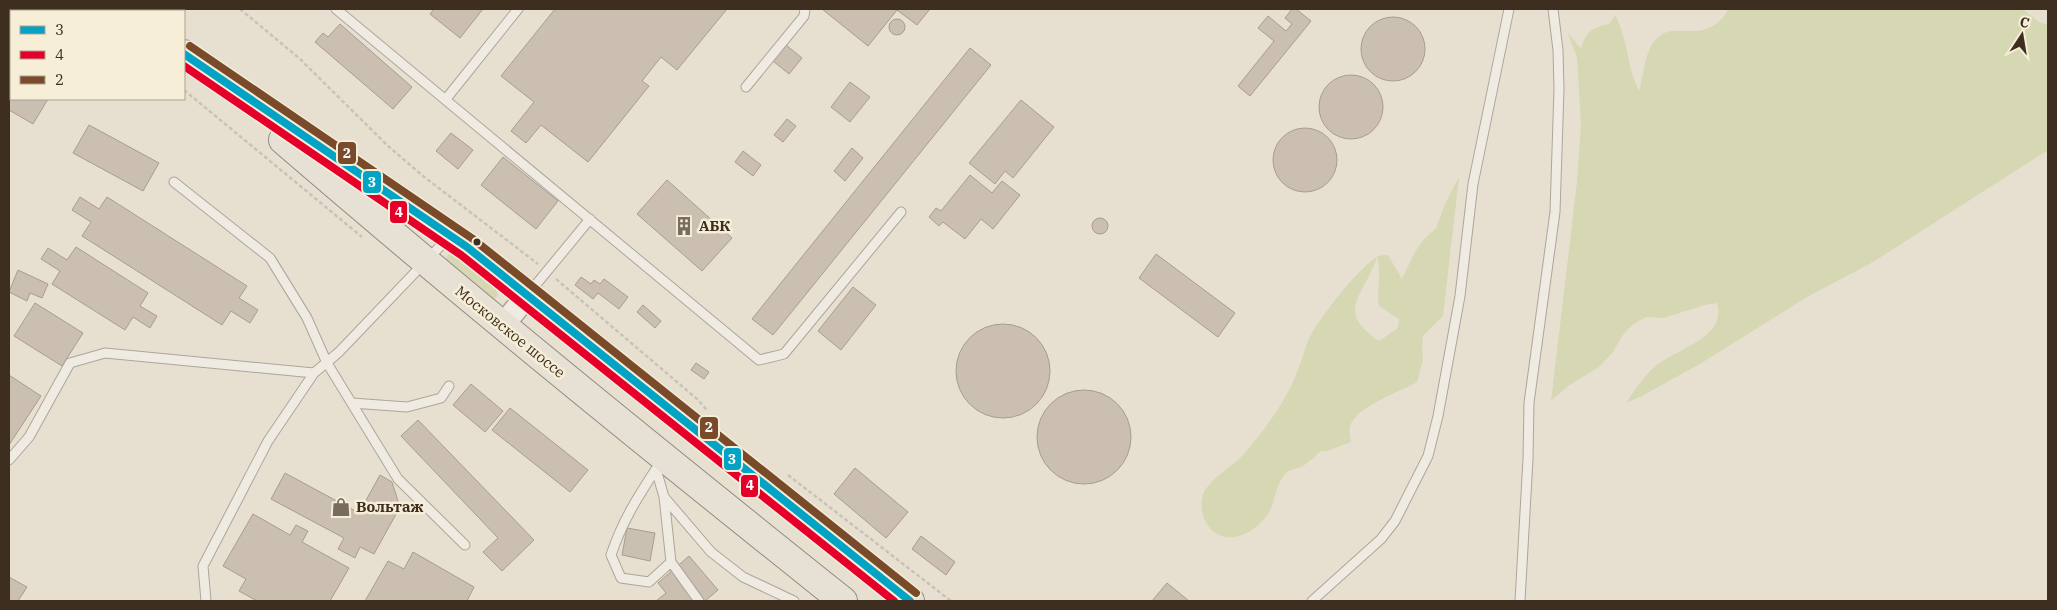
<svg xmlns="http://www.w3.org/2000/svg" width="2057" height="610" font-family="'IBM Plex Serif',serif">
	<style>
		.green { fill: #d6d7b3; fill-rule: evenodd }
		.building { fill: #cbbfb2; stroke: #a89c90 }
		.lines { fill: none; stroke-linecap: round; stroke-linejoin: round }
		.service-casing { stroke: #ada599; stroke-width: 11 }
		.tertiary-casing { stroke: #ada599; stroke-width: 25 }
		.primary-casing { stroke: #928b80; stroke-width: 30 }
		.path { stroke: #c8c2b9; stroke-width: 2.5; stroke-dasharray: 4 2.5; stroke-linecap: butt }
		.service { stroke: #efebe3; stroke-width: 9 }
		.tertiary { stroke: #efebe3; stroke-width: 22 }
		.primary { stroke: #e6e1d4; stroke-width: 28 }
		.bus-1-casing { stroke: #f7eed8; stroke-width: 11 }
		.bus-2-casing { stroke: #f7eed8; stroke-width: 11 }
		.bus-3-casing { stroke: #f7eed8; stroke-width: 11 }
		.bus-1 { stroke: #03a3c5; stroke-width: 8 }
		.bus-2 { stroke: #e4002b; stroke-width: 8 }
		.bus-3 { stroke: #7a4b2a; stroke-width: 8 }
		.bus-dot { fill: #3d2e20; stroke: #f7eed8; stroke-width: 2 }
		.labels { text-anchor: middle; stroke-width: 5; stroke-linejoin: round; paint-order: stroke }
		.poi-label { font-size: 15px; font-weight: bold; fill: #3d2e20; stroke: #f7eed8; text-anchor: start }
		.street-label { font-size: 15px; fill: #3d2e20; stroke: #f7eed8 }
		.line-badge { stroke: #f7eed8; stroke-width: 2 }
		.badge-label { font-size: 14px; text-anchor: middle; font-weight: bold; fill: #fff }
	</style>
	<rect width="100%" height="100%" fill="#e7e0d1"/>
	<path class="green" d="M1728,9H2023L2039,22L2048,25V150L1873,262L1807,297L1703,362L1642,396L1626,403C1634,391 1642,379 1652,369C1673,349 1728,339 1717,303L1705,305L1663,318L1646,317L1632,325L1622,336L1613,352L1599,367L1568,386L1551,401L1577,182L1581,125L1577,58L1568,33L1581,49C1586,32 1591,28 1609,24L1615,15C1628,39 1627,67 1639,91C1644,75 1644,54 1655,40C1666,28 1677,31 1691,31C1706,32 1723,23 1728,9Z
		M1459,177L1443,316L1423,336L1422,348L1423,360L1417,382C1400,392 1357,406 1350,426C1349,430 1350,437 1351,442C1340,445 1331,452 1321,451C1315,456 1309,462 1303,466C1298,469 1292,468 1286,473C1278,481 1276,493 1273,503C1268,519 1254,531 1239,536C1214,544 1196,517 1203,495C1207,481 1233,466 1243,455C1260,436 1277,413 1289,390C1297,375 1302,358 1308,341C1315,323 1360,266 1377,257C1380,255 1385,255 1388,255L1402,279L1414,254L1423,240L1436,228L1446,202ZM1377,257C1382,273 1376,290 1379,306L1399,319L1398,328L1379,341C1334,310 1364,297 1377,257Z
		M449,254L455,256L496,289L498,295L494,300L444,260Z"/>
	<path class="building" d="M9,9H16L20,11H11V41L9,45Z
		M434,9H483L460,38L430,14Z
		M555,9H727L677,70L661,57L642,81L649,86L588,162L541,125L526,143L511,131L534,102L501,76Z
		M822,9H930L917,25L897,10L868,46Z
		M1292,9H1296L1311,21L1250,96L1238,86L1274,41L1258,28L1268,16L1286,31L1292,24L1285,18Z
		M1361 49a32 32 0 1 1 64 0a32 32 0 1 1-64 0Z
		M889 27a8 8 0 1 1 16 0a8 8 0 1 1-16 0Z
		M340,24L412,87L393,109L315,42L323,33L328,37Z
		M11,43V99H48L33,124L9,110V47Z
		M786,45L802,58L789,74L773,61Z
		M970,48L991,65L773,335L752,319Z
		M1319 107a32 32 0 1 1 64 0a32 32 0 1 1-64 0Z
		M850,82L870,97L850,122L831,107Z
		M1021,100L1054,127L1013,178L1005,171L995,184L969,163Z
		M787,119L796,126L783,142L774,135Z
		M89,125L159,163L143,191L73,153Z
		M1273 160a32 32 0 1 1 64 0a32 32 0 1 1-64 0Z
		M451,133L473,150L458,169L436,151Z
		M852,148L863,158L845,181L834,171Z
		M743,151L761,165L753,176L735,162Z
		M503,157L558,201L536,229L481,185Z
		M970,175L992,193L1002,181L1020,195L993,229L981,219L965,239L943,222L939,226L929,217L936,208L941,211Z
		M667,180L732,238L702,271L637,214Z
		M80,197L99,209L107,197L247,286L239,298L258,310L250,323L231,311L222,325L82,236L91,222L72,210Z
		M1092 226a8 8 0 1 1 16 0a8 8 0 1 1-16 0Z
		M76,247L148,293L140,306L157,316L150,328L133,317L125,330L52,284L60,271L41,259L48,248L67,260Z
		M1156,254L1235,313L1218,337L1139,278Z
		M18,270L48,284L42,298L30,293L27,301L9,292Z
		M581,277L591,284L594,280L600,284L604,279L628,297L619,309L598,293L593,299L575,285Z
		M853,287L876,305L841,350L818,331Z
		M35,303L83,333L62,366L14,336Z
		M643,305L661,321L655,328L637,312Z
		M956 371a47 47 0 1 1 94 0a47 47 0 1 1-94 0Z
		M696,363L709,372L704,379L691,370Z
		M9,375L41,396L9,445Z
		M471,384L503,411L485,432L453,405Z
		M1037 437a47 47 0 1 1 94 0a47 47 0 1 1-94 0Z
		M510,408L588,470L570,492L492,430Z
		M418,420L534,540L502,571L483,552L498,538L401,436Z
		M855,468L908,512L886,538L834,494Z
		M285,473L359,513L380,475L392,482L400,507L374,554L360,547L355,558L338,549L344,538L271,499Z
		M253,514L290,535L296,525L308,531L302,542L349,568L330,601H257L239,591L246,579L223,566Z
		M627,528L655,533L650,561L622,555Z
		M921,536L955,562L946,575L912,549Z
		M413,552L474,587L467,601H365L388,561L404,569Z
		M689,556L718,590L705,601H656L666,593L658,583Z
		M9,577L27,587L18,601H9Z
		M1167,583L1189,601H1152Z"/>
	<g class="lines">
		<g class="service-casing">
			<path id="service" d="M336,9L759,360L784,354L901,212
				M746,87L804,16L805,9
				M446,99L518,9
				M174,182L270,258L307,318L327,363L398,479L465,545
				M529,293L590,219
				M352,403L407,407L441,398L449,386
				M9,460L29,437L70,363L105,353L314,373L339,352L448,238
				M663,461L656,469L664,497L711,552L743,577L794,601
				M656,469C637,498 622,522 611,555L621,578L649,582L671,562
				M664,497L671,562L699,601
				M206,601L203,566L268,441L314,373
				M1312,601L1381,539L1395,521L1428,456L1438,416L1460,296L1473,184L1509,9
				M1520,601L1528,459L1529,403L1555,212L1559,89L1558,50L1553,9"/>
		</g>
		<g class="tertiary-casing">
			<path id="tertiary" d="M502,326L527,296"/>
		</g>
		<g class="primary-casing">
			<path id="primary" d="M127,9L130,11
				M184,54L467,247L910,601
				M283,140C466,298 654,450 843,601"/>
		</g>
		<path class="path" d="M89,9L91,11
			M240,9L299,58L388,146L423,176L538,264
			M184,90L362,237
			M556,279L697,399L707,410
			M788,475L951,601"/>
		<use href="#service" class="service"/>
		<use href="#tertiary" class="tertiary"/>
		<use href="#primary" class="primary"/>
		<g class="bus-1-casing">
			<path id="bus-1" d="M184,54L467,247L910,601"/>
		</g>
		<g class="bus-2-casing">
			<path id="bus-2" d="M184,66L461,255L894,601"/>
		</g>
		<g class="bus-3-casing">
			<path id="bus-3" d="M190,46L473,239L916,593"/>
		</g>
		<use href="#bus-1" class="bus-1"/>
		<use href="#bus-2" class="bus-2"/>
		<use href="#bus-3" class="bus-3"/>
	</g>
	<defs>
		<g id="building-bare" transform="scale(1.5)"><path d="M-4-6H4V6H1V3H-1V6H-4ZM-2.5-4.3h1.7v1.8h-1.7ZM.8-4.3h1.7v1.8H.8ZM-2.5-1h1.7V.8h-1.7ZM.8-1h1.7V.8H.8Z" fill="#786c5e" stroke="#f7eed8" stroke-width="2.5" paint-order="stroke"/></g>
		<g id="shop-bare" transform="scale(1.5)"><path d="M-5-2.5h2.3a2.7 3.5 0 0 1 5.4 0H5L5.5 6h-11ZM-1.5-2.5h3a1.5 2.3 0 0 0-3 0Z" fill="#786c5e" stroke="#f7eed8" stroke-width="2.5" paint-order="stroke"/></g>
	</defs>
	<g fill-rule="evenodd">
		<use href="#building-bare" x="684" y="226"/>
		<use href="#shop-bare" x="341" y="507"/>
	</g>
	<circle class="bus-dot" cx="477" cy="242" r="4.5"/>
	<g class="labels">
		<g class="poi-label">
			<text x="699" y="231">АБК</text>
			<text x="356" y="512">Вольтаж</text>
		</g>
		<g class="street-label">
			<text transform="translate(510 332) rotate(39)" y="5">Московское шоссе</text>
		</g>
	</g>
	<g class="line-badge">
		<rect x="337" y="141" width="20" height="24" rx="5" fill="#7a4b2a"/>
		<rect x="362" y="170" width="20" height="24" rx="5" fill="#03a3c5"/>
		<rect x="389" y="200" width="19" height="24" rx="5" fill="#e4002b"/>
		<rect x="699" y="416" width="20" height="24" rx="5" fill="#7a4b2a"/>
		<rect x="723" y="447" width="19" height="24" rx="5" fill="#03a3c5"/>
		<rect x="740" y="474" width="19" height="24" rx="5" fill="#e4002b"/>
	</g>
	<g class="badge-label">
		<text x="347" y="158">2</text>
		<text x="372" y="187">3</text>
		<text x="399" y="217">4</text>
		<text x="709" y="432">2</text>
		<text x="732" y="464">3</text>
		<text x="750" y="490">4</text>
	</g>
	<rect width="2057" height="610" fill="none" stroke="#3d2e20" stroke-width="20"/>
	<rect x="10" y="10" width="175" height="90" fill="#f7eed8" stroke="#ada18e"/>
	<rect x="20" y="26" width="25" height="8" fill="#03a3c5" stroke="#ada18e"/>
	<text x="55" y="35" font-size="15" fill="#3d2e20">3</text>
	<rect x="20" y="51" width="25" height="8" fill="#e4002b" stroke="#ada18e"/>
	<text x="55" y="60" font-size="15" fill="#3d2e20">4</text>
	<rect x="20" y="76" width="25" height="8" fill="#7a4b2a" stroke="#ada18e"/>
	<text x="55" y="85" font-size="15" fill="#3d2e20">2</text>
	<g transform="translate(2022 35) rotate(12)" stroke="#f7eed8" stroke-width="4" paint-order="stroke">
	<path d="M0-4L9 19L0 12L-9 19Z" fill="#3d2e20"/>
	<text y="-8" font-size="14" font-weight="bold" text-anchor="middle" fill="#3d2e20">С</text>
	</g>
</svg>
